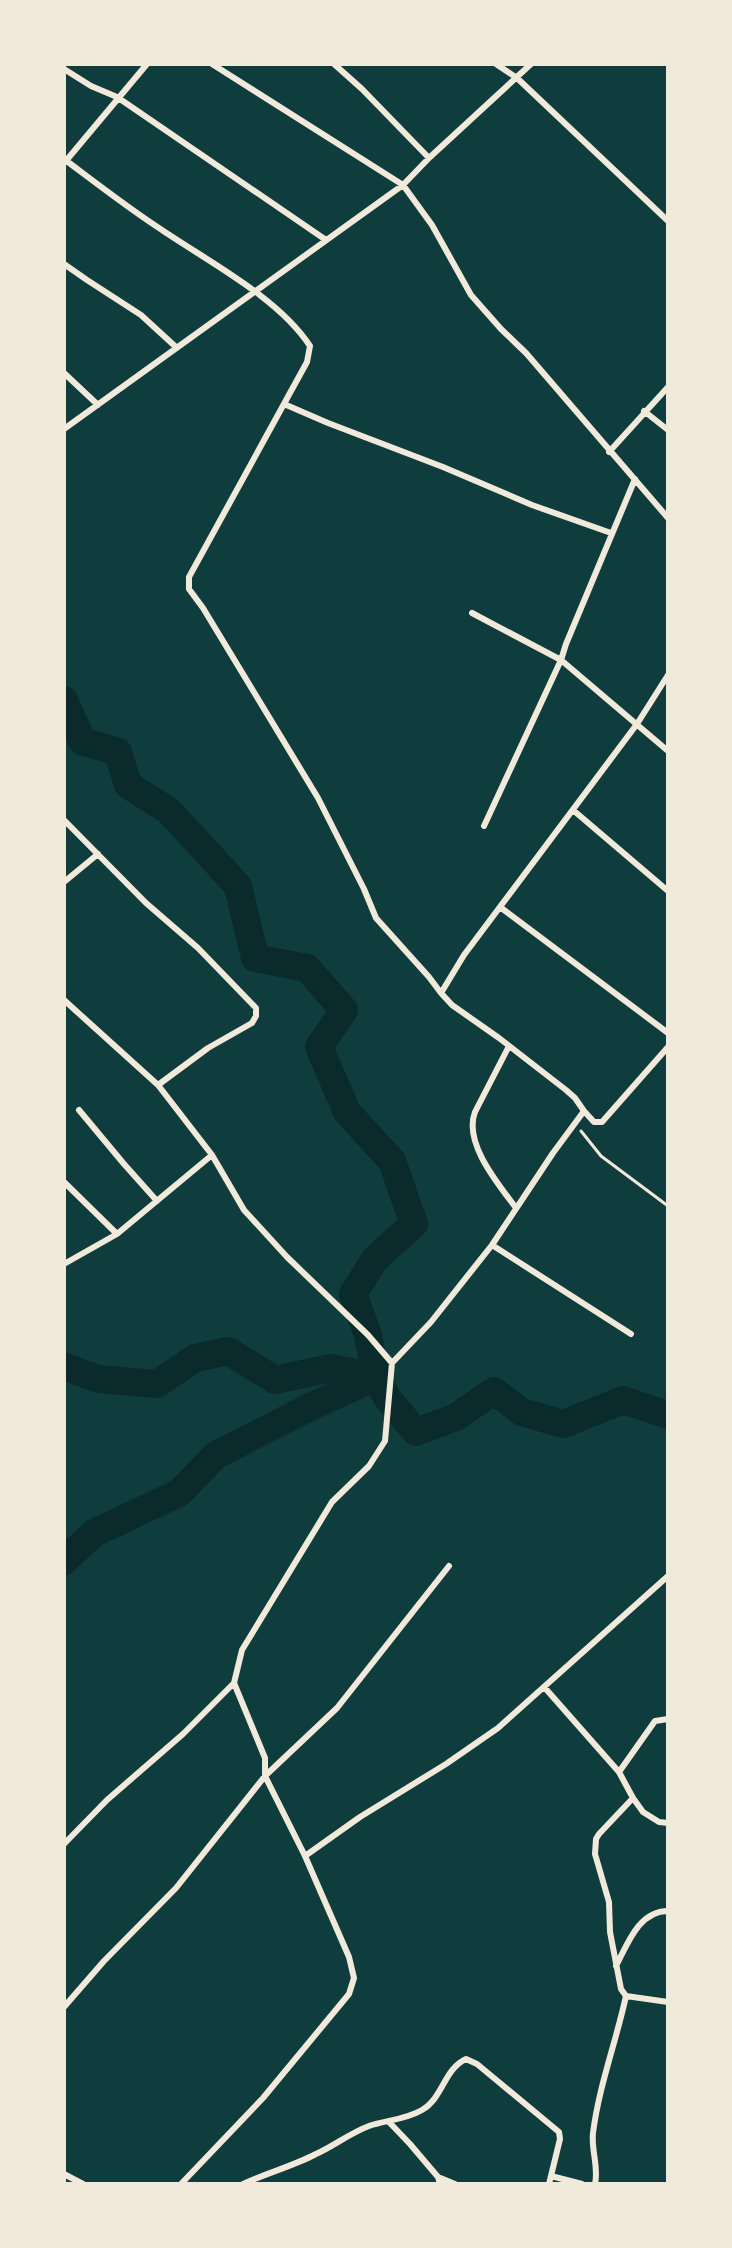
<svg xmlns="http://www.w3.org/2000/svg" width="732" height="2248" font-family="Commissioner,sans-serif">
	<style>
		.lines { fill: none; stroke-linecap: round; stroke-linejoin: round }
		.river { stroke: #0a2a2b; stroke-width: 28 }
		.path { stroke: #f1e9da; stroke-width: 3 }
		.minor { stroke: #f1e9da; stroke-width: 6 }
	</style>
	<rect width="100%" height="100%" fill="#0f3d3e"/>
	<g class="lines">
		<path class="river" d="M64,700L82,741L118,752L128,785L169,811L238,886L255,958L307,968L344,1010L319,1047L347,1112L392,1161L414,1224L375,1259L353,1294L368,1335L376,1377L388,1399L416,1432L456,1417L494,1391L522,1412L563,1424L623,1400L668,1415
			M64,1366L98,1379L157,1384L195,1358L228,1351L275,1380L331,1368L376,1377
			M64,1561L94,1533L179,1493L216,1455L312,1406L376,1377"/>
		<path class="path" d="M581,1131L601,1156L668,1206"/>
		<path class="minor" d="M212,64L403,185L432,225L471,295L501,329L526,353L668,518
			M334,64L362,89L429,158
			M496,64L517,78L668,221
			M64,69L91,86L117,97L326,240
			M64,159C96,183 128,208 162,230C209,262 279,298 310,346L307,362L189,577V589L203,608L318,798L364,889L376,918L429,977L441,993
			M65,162L147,64
			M64,264L87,280L141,315L177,348
			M64,373L98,405
			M284,404L328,423L443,467L532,505L611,533
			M644,411L668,430
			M64,429L403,185L429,158L531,64
			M609,452L668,387
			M635,479L566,644L561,660L668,751
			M472,613L561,660L484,826
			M573,810L668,891
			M64,820L146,903L198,948L256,1008V1016L252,1023L208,1048L158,1085
			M64,882L98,854
			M500,907L668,1033
			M64,1000L158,1085L212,1155L244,1210L287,1257L368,1335L392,1363
			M509,1046L475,1112C463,1143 499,1185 516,1208
			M79,1110L124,1164L157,1201
			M584,1111L594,1122H602L668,1047
			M64,1182L117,1234L212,1155
			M492,1245L631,1334
			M64,1264L117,1234
			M545,1688L619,1772L633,1798L643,1812L659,1822L668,1823
			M619,1772L655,1721L668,1719
			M633,1798L599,1834L596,1839L595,1854L609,1902L610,1932L621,1989L626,1996L668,2002
			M64,1844L107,1800L183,1734L234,1683L242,1650L332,1502L369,1466L385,1441L392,1363L431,1322L492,1245L553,1153L584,1111L575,1098L566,1090L499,1038L452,1005L441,993L464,955L637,724L668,675
			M305,1856L360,1817L446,1764L498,1728L668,1576
			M616,1966C628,1943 639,1911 668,1911
			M64,2007L104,1961L176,1888L265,1776L337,1708L449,1566
			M389,2122L410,2144L438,2177L440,2184
			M64,2174L83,2184
			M551,2176L582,2184
			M438,2177L455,2184
			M181,2184L263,2098L349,1994L354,1978L349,1957L305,1856L265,1776V1758L234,1683
			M243,2184C267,2173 293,2166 316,2154C334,2146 350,2133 369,2126C386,2120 405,2120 422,2110C443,2098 444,2069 466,2059L477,2064L559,2132L560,2139L549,2184
			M595,2184C599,2167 591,2150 593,2133C599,2086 616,2042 626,1996"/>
	</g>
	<rect width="732" height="2248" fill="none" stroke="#f1e9da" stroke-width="132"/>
</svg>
